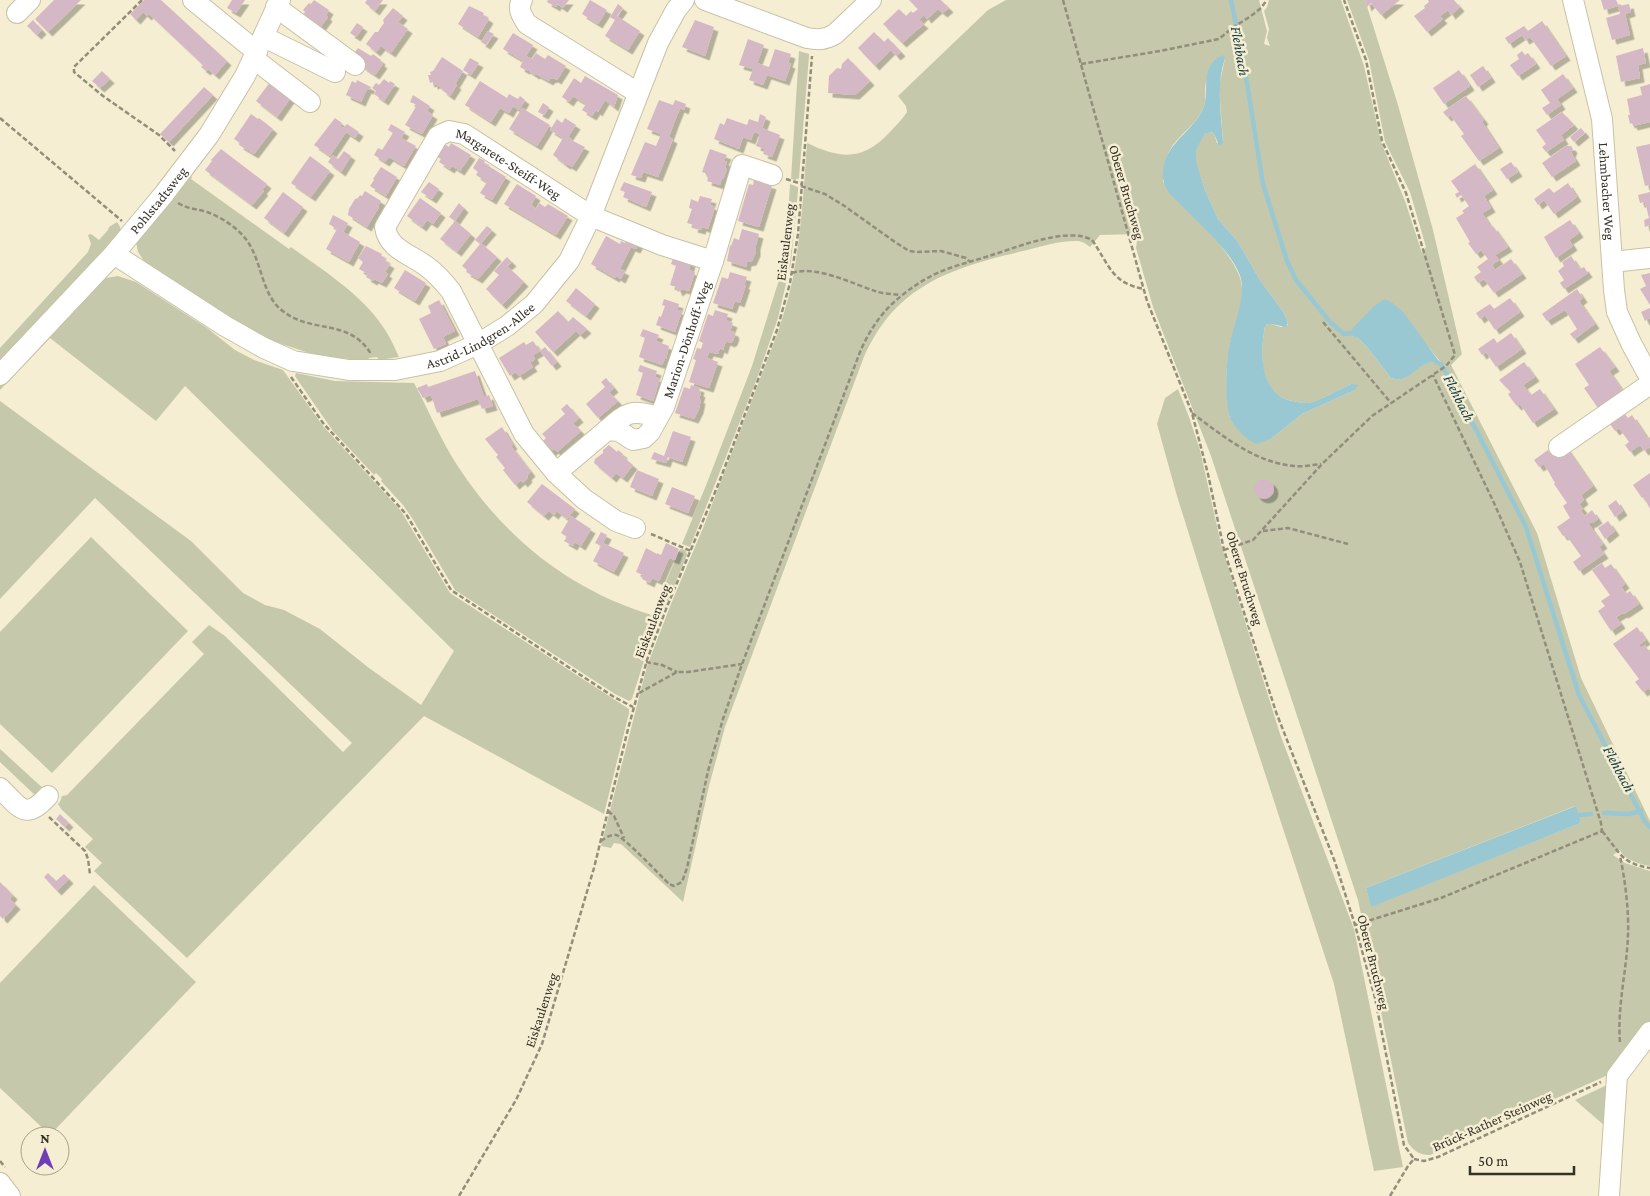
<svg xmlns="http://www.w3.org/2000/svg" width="1650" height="1196" font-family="'Crimson Pro',serif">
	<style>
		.green { fill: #c5c8ab; fill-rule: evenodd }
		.water { fill: #9ac8d2 }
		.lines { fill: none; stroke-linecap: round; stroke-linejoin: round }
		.stream { stroke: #9ac8d2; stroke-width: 4.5 }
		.building { fill: #d5b8c5; filter: url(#shadow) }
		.minor-casing { stroke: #c8c1a6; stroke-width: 22 }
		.path { stroke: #938e7b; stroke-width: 2.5; stroke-dasharray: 5 2.5; stroke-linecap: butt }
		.minor { stroke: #fff; stroke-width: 20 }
		.labels { text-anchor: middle; stroke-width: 5; stroke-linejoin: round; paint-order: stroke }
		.street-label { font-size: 14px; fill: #333026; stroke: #f5eed2 }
		.water-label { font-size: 15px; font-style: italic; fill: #103b43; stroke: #f5eed2 }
	</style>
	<defs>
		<filter id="shadow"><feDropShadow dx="4.5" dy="4.5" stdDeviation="0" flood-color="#0004"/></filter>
	</defs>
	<rect width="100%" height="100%" fill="#f5eed2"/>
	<path class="green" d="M1006,0H1259L1267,31L1264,44L1270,46L1267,38L1269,29L1264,11L1267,7L1269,0H1341L1364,66L1381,142L1405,201L1422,253L1426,247L1410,192L1385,142L1369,60L1347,0H1365L1398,105L1433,230L1462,354L1451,365L1537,533L1581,678L1650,821V866C1640,864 1624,860 1620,850L1613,855L1625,863L1650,871V1024L1608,1075L1430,1155C1419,1155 1414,1151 1408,1143L1358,900L1211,456L1153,307L1136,248L1138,234L1100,235L1090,247C1085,243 1082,241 1076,241C1059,241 1042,246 1027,250C997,257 966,265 938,278C929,283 920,288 912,294C890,311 877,329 865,354L725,727L709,786L683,902L621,844L614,843L611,848L601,846L647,666L671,604L703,528L778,332C785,310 792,288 795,265C802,225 804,183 807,143C840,159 863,161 889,133C895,126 902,120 907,112L906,106L898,96L988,10ZM1225,58L1219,87L1223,142L1217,143L1214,134L1210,132L1203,134L1196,151V162L1205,190L1218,219L1238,242L1260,280L1284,313L1288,323V325L1281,327L1271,324H1267L1265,326C1260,353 1258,395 1293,401C1297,402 1303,403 1308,403C1319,401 1340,389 1351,384L1355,390L1302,414L1272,438L1229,417C1227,394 1225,370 1229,348C1233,327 1246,302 1241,281C1234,253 1184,204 1163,182C1164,169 1165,156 1173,145C1183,132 1196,124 1203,109C1207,100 1204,91 1206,82C1207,74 1219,64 1225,58ZM1351,330L1427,345L1439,360L1441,364C1438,363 1435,362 1432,362C1416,363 1409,385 1391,378L1367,347L1357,337H1355ZM1575,806L1581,823L1371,906L1366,888Z
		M799,51L809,54V56L799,178L795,180L791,179Z
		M188,174L192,177L191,179L289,249L291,247C324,271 366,297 387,333C392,341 395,349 399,357L379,360L377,357L369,358L368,360H366L335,358L309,353L270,340L242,325L146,264L138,252L136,242L175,197L174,196Z
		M790,184L798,187V191L791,262L778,318L756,381L690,547L682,544L707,483L752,366L778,283L788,218Z
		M117,222L120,227L122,235L0,368V348L88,252L91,244L88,235L91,234L99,240L108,230L109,227Z
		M118,276L136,282L207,328L235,350L254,360L283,370L323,426L401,511L450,593L629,709V713L604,814L424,716L187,958L94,871L102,863L85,847L93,839L62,810L58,804C61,801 61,799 62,796L67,795L204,654L192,642L209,625L225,636L343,752L352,743L95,498L0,599V401L191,541L243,593L265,605L284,610L320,629L369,668L421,705L454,651L185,386L156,421L50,338L0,390V382L100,279Z
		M296,373L335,381L414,383C429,411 441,441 459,468C506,539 570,590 652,615L680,549L686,550L687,555L647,651L632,699L629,701L615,694L455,590L412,518L403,505L381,481L382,479L376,473L374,475L333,431L299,382L295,376Z
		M1178,389L1189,417L1200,450L1221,544L1280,734L1354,929L1403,1167L1374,1171L1334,984L1238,691L1177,496L1157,424L1165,398Z
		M91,537L188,631L52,773L0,724V632Z
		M0,749L46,791L39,799L0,762Z
		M94,885L196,982L50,1135L0,1088V983Z
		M1607,1085L1605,1126L1575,1100Z"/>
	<path class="water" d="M1222,55L1225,58C1216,85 1221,113 1223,142L1221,146L1219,145L1214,134L1211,132L1204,134L1196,151V161L1205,190L1218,219L1238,242L1260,280L1284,313L1288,323L1286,327L1271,324H1267L1265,326C1260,353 1259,395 1293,401C1297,402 1303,403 1308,403C1319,401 1340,389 1351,384L1358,385L1355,390L1302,414L1272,438L1257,444C1245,439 1236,429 1230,418C1225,407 1226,360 1229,347C1233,326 1243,305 1242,284C1239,257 1198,223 1180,204C1174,198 1167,192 1164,183C1162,177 1163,167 1165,161C1172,140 1194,129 1203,109C1211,90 1198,68 1222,55Z
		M1385,299L1394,304L1404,313L1441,364C1438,364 1436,362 1433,362C1416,363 1410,385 1391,378L1367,347L1357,337L1355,338L1351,330L1374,306Z
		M1576,806L1581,823L1371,907L1366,888Z"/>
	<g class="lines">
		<path class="stream" d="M1231,0L1243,58L1263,184L1287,261L1296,280L1330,322L1344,334L1353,333L1358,335
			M1436,362L1441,364L1454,387L1526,527L1579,695L1645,822L1650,827
			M1604,813L1629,814L1641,811
			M1578,815L1591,814"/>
	</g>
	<path class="building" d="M54,0H81L48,32L35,19Z
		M144,0H161L227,61L215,75L208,69L206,71L201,67L203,65L149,14L147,16L143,12L136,20L130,14Z
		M232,0H245L236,13L227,8Z
		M314,0L329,10L326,15L328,17L317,32L301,17L305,12L303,10L309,3L311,4Z
		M367,0H383L375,11L365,3Z
		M548,0H569L563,8L557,4L556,7L547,2Z
		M590,0L607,10L598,24L582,14Z
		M909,0H941L949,8L943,13L938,9L927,19L924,15L919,20L924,24L902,43L883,24L899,9L906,16L911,11L913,13L918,9Z
		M1365,0H1400L1381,15L1371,3L1367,7Z
		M1428,0H1454L1460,7L1451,15L1448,10L1440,16L1443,19L1427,32L1414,16L1425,8L1424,6L1429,2Z
		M1601,0H1616L1619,6L1629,4L1631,12L1625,14L1630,35L1612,40L1606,18L1620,14L1618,6L1604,10Z
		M618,4L623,8L617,16L640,31L628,50L605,36L615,20L610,17Z
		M469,6L484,13L483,15L489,19L478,37L458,24Z
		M393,8L403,16L398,22L408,29L391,53L381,46L376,52L366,44L375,32H378L381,27L384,23L383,20Z
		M33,20L42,30L37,35L27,26Z
		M695,20L714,27L705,56L682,47Z
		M1542,21L1566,56L1551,66L1530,37L1525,40L1522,35L1509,44L1505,38L1524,26L1528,31Z
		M357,23L363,27L356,37L350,33Z
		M488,31L494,34L486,45L481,42Z
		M874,32L884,42L888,38L901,52L896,56L891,50L875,66L858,48Z
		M513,33L533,45L526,56L532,59L536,53L545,59L548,55L566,66L557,80L554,78L550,79L549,81L536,74L535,75L526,69L525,70L520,67L523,61L503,49Z
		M748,39L764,45L757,63L769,67L775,49L791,54L788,63L791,64L785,81L767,75L763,85L749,80L753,69L739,65Z
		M358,48L371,56L373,54L381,60L380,62L383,64L375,75L363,67L352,56Z
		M1643,48L1646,63L1638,65L1640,78L1621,82L1616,56Z
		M1522,51L1525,55L1528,53L1536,64L1518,76L1510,65L1519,59L1517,55Z
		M442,57L463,71L455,84L457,85L450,96L442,90L443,89L436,84L433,85V82L430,83L428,75H431L430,72L433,71Z
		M470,58L479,63L471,75L463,70Z
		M848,58L870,81L855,95L828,93L829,76L837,68L841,69L842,64Z
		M1483,66L1491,78L1478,87L1470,75Z
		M1459,70L1470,86L1444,104L1433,88Z
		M102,71L110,79L100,88L92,81Z
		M1563,74L1573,88L1557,99L1561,105L1547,115L1542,108L1550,103L1541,90Z
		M585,76L618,95L614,107L605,100L598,112L596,110L592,116L582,110L586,104L573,96L569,102L562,97L574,78L581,83Z
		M273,78L294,93L277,117L256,101Z
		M384,79L389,83L390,81L395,84L384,101L374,94L376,91L372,88L376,83L379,85Z
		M357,80L371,87L369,90L367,89L361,102L346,95L352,81L356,83Z
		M480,81L507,98L509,94L518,99L520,96L525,100L519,110L513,106L509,113L500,108L491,122L465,105Z
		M1650,84V122L1633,126L1632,123L1630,124L1628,115H1630L1627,99L1642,95L1640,87Z
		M204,87L213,95L169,142L160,134Z
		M413,95L430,106L427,111L433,115L422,134L405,125L417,105L410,102Z
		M1466,96L1484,120L1482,122L1499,148L1479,161L1461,136L1464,134L1450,115L1447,117L1443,112Z
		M659,100L673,105L675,100L686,104L684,110L680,108L674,123L669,137L673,139L658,177L643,172L641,178L631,175L645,142L656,146L661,134L647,129Z
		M543,103L549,107L544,115L538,112Z
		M522,108L550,125L537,146L509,129Z
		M1562,112L1574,125L1561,135L1564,140L1546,152L1542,147L1546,144L1536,130Z
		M251,114L258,119L259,118L273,129L254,154L239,145L240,143L234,139Z
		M760,114L766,117L762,128L780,135L772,157L763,154L765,149L756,146L760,134L754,132L751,140L743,137L739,149L714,139L720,123L724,125L727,118L747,125L749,119L758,122Z
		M335,118L342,123L340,126L343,128L347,124L359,132L355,138L346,132L330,156L314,145Z
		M565,118L576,125L568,137L572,139L571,140L585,147L572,167L567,164L566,165L553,155L563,138L550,130L557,119L562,123Z
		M391,124L405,132L401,138L416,146L404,166L389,157L385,162L374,155L378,148L382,150L393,133L388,130Z
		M1581,128L1585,133L1574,142L1570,137Z
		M443,143L449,147L451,143L471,155L460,171L452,166L450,169L439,162L441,159L436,156Z
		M1650,144V185L1645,186L1636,147Z
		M1566,146H1571L1573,149L1571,153L1576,161L1552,177L1542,163Z
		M221,149L267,184L262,190L264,191L252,205L205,170L212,161L211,160Z
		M710,149L727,155L724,161L727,162L725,168L727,169L723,179L722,178L720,185L707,181L708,178L705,173L702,172Z
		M344,151L351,156L341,172L328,162L333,155L338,159Z
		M310,156L330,171L311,197L291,183Z
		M479,158L485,161L484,163L506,177L492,200L480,193L487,182L476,175L478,172L473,168Z
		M1511,162L1518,172L1507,179L1500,169Z
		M1475,164L1493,190L1484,196L1491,208L1482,213L1491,227L1493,226L1508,247L1495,255L1499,260L1492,265L1495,270L1511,259L1522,274L1494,293L1484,279L1478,283L1474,277L1481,272L1477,267L1488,259L1481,250L1476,254L1468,243L1470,242L1456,218L1464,213L1462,211L1469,206L1461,195L1457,198L1455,194L1459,192L1451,181Z
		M381,167L397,177L386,196L370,186L374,180L373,179Z
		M754,179L772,185L759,227L738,221L749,184L753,185Z
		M429,182L439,189L432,199L421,192Z
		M624,182L652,192L646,207L623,197L625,192L620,190Z
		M1568,183L1577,197L1554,214L1544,200L1538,205L1534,199L1549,188L1554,193Z
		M517,184L536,196L531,205L536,209L539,203L545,207L548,204L568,216L556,235L504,204Z
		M365,191L381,201L378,206L379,207L367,227L348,215L349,209L355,199L358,198L360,195L362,196Z
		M283,192L303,207L284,233L264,218Z
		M1650,192V225L1645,227L1644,220L1649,218L1645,202L1640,203L1638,195Z
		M700,196L712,199L710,205L715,207L708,229L702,227L701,230L693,228L694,225L687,223L692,209L689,208L691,199L698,202Z
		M420,198L441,213L433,224L427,220L422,227L407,216Z
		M459,203L464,208L455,221L449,217Z
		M333,215L348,223L343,232L360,242L349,262L326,249L337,229L329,224Z
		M1570,220L1579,233L1569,240L1573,246L1556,258L1544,237Z
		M455,221L471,234L457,252L440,239Z
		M487,226L492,230L480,244L475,240Z
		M742,229L759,234L756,245V252L752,261L747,262L746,267L727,261L730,245L731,246L734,238L739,240Z
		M606,236L620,244L621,241L625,243L627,238L639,243L636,249L631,247L620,269L625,271L621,279L616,276L615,278L591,264Z
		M481,243L497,257L478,279L466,272L467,270L462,266Z
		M366,246L382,254L381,256L386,259L385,261L390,264L385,272L388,274L382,283L374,279L373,281L366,277L368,274L359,269L363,262L358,258Z
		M674,256L691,262L689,270L695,272L689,291L682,289L678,292L676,287L670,285L676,266L671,264Z
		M1571,256L1580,269L1584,267L1588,273L1564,289L1560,283L1564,280L1558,271L1564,266L1562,262Z
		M507,257L512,262L507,266L524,282L502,305L486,289L499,275L494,271Z
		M405,270L426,283L415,301L394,288Z
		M730,272L747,277L744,285H746L740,303L735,301L732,309L713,303L722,277L728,279Z
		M1650,273V305L1640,289L1646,286L1641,275Z
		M576,288L595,304L586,316L566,301Z
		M1577,289L1583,298L1579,301L1595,324L1574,339L1570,334L1577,329L1565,310L1547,321L1542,314Z
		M1510,298L1520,312L1495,330L1485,315L1480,319L1476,313L1490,304L1494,309Z
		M664,299L679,304L677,310L682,311L675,332L656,325L659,316L661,317L665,306L662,305Z
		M439,300L455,331L443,337L446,344L434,349L419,319L431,313L428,306Z
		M1650,308V318L1645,321L1641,312Z
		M715,310L728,314L726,320L733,323L730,331L734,332L735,335L733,341L730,343L726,341L723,350L720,348L718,354L709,352L707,358L718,362L709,388L689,382L696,360L693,359L697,348L701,349L703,343L699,341L708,314L713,316Z
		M558,311L568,322L573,317L587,329L580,335L576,331L553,352L535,332Z
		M643,329L659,335L656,341L669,346L666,359H665L662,365L639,357L645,338L640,336Z
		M1511,333L1522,349L1496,367L1486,352L1482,355L1478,349L1494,338L1497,343Z
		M533,341L540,351L533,355L535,359L530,363L533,367L519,376L516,372L510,376L499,358L524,342L526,345Z
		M545,347L557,362L552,366L540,351Z
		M1600,347L1615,367L1609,371L1623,391L1598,408L1584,388L1589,385L1575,364Z
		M1524,362L1535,377L1523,385L1531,395L1540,389L1554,409L1533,423L1520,404L1517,406L1512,400L1508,394L1511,392L1499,380Z
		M640,365L657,371L655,377L660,379L653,401L636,395L643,373L638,371Z
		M475,371L484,397L489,395L493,406L482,409L478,399L437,413L431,395L423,398L417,388L427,384L428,387Z
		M606,378L614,388L609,392L618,401L598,418L586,404L605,387L601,382Z
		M691,385L700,388L699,392L701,393L699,399H701L699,409L694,419L675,413L684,387L690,389Z
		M567,404L579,418L573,423L581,431L557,452L554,449L550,453L541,443L546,438L542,434L565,414L561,409Z
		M1625,414L1628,418L1632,415L1648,439L1650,437V447L1644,451L1640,445L1630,452L1625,445L1629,442L1619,428L1615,431L1610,424Z
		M502,427L513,445L511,446L531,472L527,476L528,478L523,483L521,480L515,485L503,470L505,468L496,457L498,455L485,439Z
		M673,431L691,437L682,462L668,457L666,463L651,459L654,452L664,456Z
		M609,445L617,452L618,450L623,454L622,456L633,465L623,478L616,473L612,478L594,463L595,459L603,453V450Z
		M1566,447L1593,486L1581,495L1584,500L1579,504L1583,509L1581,511L1585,516L1592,510L1598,519L1592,523H1590V526L1603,544L1599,547L1604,554L1579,571L1573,562L1581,556L1566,535L1563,536L1557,527L1570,518L1563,506L1567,503L1554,484L1555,483L1544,464L1539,467L1534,460L1548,450L1553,457Z
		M637,470L659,479L652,496L630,487Z
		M1650,473V509L1644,497L1642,498L1633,485Z
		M1254 489a10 10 0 1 1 20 0a10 10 0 1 1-20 0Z
		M542,484L575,509L567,519L557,511L554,515L549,511L544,516L527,502Z
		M672,487L695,496L688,513L665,504Z
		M1616,500L1623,511L1615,517L1608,506Z
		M571,516L591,529L581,546L575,542L573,546L564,541L567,537L561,533Z
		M1608,521L1615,531L1605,539L1598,528Z
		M601,532L607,535L603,543L624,553L614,572L593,561L601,546L595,543Z
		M666,543L679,549L675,560L669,558L659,581L652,578L650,583L642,579L643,575L636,572L646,548L657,554V553L661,555Z
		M1602,563L1605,568L1611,564L1625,584L1621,587L1626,594L1630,591L1639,604L1624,614L1623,613L1616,617L1621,624L1611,631L1598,611L1605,606L1601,601L1610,595L1592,570Z
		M1637,627L1646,640L1639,645L1641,648L1645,645L1650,653V690L1649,688L1643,692L1635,682L1639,679L1613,644Z
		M60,814L69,823L65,827L56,819Z
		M48,873L56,881L64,874L69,879L57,891L44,877Z
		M0,882L13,895L10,899L16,905L3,919L0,916Z"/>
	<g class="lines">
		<g class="minor-casing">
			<g id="minor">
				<path d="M193,0L257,52"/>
				<path d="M522,0C517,9 522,16 527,24L638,93"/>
				<path d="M705,0L807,38C818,40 825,40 835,34L871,0"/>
				<path id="s1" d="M1573,0L1602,119L1614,290L1617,312L1631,343L1650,378"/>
				<path d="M276,7L355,65"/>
				<path d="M17,13L30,0"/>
				<path d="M264,37L335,72"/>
				<path d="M254,59L310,102"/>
				<path id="s2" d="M114,254L225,326L264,348L293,361L349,370H395L440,361L478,344L507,326L534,304L569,261L591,216L658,43L676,10L684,0"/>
				<path d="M1612,262L1650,258"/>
				<path id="s3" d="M0,375L114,254L164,194L209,135L245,76L280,0"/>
				<path d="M607,430C627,412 631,409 658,417"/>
				<path d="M1559,447L1650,384"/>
				<path id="s4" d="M556,473L607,430L619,431L633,440L644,438L650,432L664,407L713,261L742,165L772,175"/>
				<path id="s5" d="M635,528L616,521L584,499L556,473L524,434L451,291C443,281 436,273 426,266C410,254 388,249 385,227L438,136L449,131L464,134L591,216L662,245L713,261"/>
				<path d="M0,788C20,808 25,821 48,796"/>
				<path d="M0,1183L10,1196"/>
				<path d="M1609,1196L1617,1076L1650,1032"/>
			</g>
		</g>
		<path class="path" d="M142,0L74,67V72L103,96L159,135L175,151
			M1063,0L1147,301L1192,413L1208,474L1224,550L1276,712L1335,862L1355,925L1375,998L1404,1145L1414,1159
			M1081,64L1160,51L1219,39L1232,28L1251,16L1261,8L1267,0
			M0,118L122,221
			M786,179L802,184
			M801,186L825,194L843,205L895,242L909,251L917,252L941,251L966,258L969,261
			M178,203C188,209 197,209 207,212C221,217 236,227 245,238C263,260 260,295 284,312C313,334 349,318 371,354
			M792,273C818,265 852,284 878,292C885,294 893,294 901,295
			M1323,322L1391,403
			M291,377L323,423L406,514L451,590L614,697L633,707
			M1192,413C1223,436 1254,462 1294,466C1302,467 1312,465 1321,464
			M1263,531L1288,528L1348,544
			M651,534L691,551
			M1224,550L1253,540L1322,464L1372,416L1446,366L1455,355L1406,193L1382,141L1366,60L1344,0
			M646,662L662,665L677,672
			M639,693L677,672H688L742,664
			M608,811L614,816L624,838
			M49,817L85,851L88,859L90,874
			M1602,831C1620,852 1620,863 1650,868
			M601,841C605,838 611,834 616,835C623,836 661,876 669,884L674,886L682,882L687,868L708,771L723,719L741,667L860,352C869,331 882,311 900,297C912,287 927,277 942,271C957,265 973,261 989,256C1015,248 1067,226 1092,240C1109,264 1111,283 1144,289
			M1355,925L1441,898L1602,831L1601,823L1520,562L1494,503L1433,375
			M1620,1042C1617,1006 1627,970 1628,934C1629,911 1625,879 1620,856
			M1414,1159L1424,1161L1438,1157L1601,1082
			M0,1161L5,1167
			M459,1196L516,1100L542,1044L594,868L628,729L647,660L666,609L718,485L777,330L790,283L798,234L812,56
			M1390,1196L1408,1166L1414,1159"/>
		<use href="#minor" class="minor"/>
	</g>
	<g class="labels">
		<g class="street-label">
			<text dy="5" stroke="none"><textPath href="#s5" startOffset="588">Margarete-Steiff-Weg</textPath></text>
			<text dy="5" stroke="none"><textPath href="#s1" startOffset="195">Lehmbacher Weg</textPath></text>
			<text transform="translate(1127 192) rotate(74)" y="5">Oberer Bruchweg</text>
			<text dy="5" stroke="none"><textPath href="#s3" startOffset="236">Pohlstadtsweg</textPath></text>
			<text transform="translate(785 242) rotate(-83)" y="5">Eiskaulenweg</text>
			<text dy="5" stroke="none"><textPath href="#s2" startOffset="405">Astrid-Lindgren-Allee</textPath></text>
			<text dy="5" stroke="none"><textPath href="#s4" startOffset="215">Marion-Dönhoff-Weg</textPath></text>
			<text transform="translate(1245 578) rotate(73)" y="5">Oberer Bruchweg</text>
			<text transform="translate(652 621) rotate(-69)" y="5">Eiskaulenweg</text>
			<text transform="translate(1374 962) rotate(76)" y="5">Oberer Bruchweg</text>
			<text transform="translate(541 1010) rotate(-72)" y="5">Eiskaulenweg</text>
			<text transform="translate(1492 1121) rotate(-24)" y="5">Brück-Rather Steinweg</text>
		</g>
		<g class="water-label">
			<text transform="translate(1240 51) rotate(80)" y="5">Flehbach</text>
			<text transform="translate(1459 398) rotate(63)" y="5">Flehbach</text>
			<text transform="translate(1619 769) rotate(62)" y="5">Flehbach</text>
		</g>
	</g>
	<g transform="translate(45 1151)"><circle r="24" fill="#f5eed2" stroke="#a7a28d"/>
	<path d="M0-4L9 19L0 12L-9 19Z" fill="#6e3eb5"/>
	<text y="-8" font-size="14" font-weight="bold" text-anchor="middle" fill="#333026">N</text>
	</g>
	<path d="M1470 1166v8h104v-8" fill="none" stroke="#333026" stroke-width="2.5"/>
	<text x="1478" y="1166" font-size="15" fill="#333026" stroke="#f5eed2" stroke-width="4" paint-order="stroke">50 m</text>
</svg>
